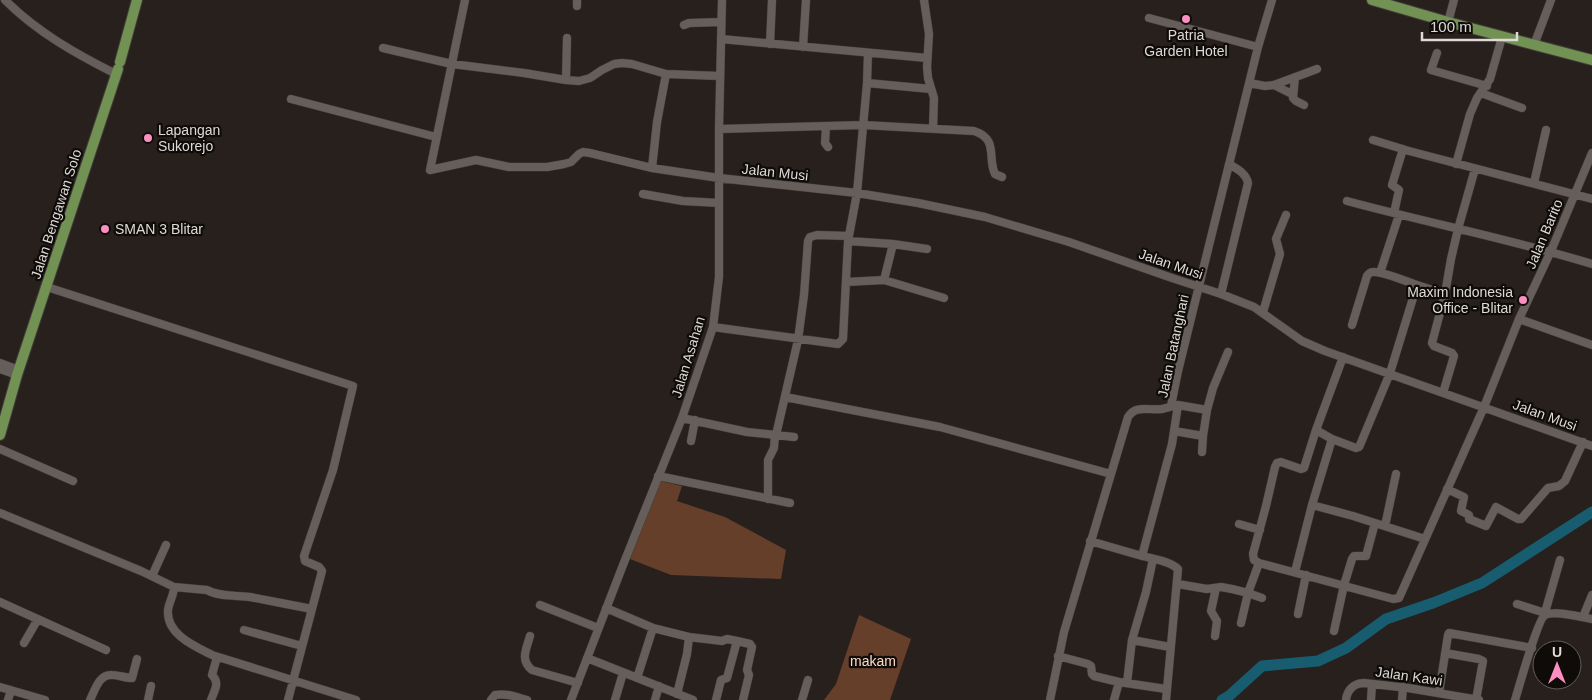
<svg xmlns="http://www.w3.org/2000/svg" width="1592" height="700" font-family="Arial,sans-serif">
	<style>
		.green { fill: #663f2a }
		.lines { fill: none; stroke-linecap: round; stroke-linejoin: round }
		.river { stroke: #175d6f; stroke-width: 11 }
		.minor-casing { stroke: #423c39; stroke-width: 9 }
		.major-casing { stroke: #423c39; stroke-width: 12 }
		.minor { stroke: #665e5a; stroke-width: 8 }
		.major { stroke: #729253; stroke-width: 10 }
		.poi-dot { fill: #fc8fc2; stroke: #0e0b09; stroke-width: 2 }
		.labels { text-anchor: middle; stroke-width: 4.5; stroke-linejoin: round; paint-order: stroke }
		.poi-label { font-size: 14px; fill: #dfdad8; stroke: #0e0b09; text-anchor: start }
		.street-label { font-size: 14px; fill: #dfdad8; stroke: #0e0b09 }
		.park-label { font-size: 14px; fill: #fedac6; stroke: #0e0b09 }
	</style>
	<rect width="100%" height="100%" fill="#27201d"/>
	<path class="green" d="M660,481L682,486L677,501L725,517L786,550L781,579L671,575L630,559Z
		M859,615L911,639L890,700H824L836,684Z"/>
	<g class="lines">
		<path class="river" d="M1222,700L1229,696L1262,666L1318,661L1346,648L1386,619L1433,603L1482,583L1592,512"/>
		<g class="minor-casing">
			<path id="minor" d="M5,0C37,32 76,54 116,74
				M465,0L430,170L476,160L509,167H547L564,164L571,162L579,154L583,152L590,153L652,168L719,178L857,193L918,203L985,217L1069,242L1172,278L1221,294L1254,307L1302,341L1325,351L1592,446
				M924,0L929,34L927,67L928,78L934,98L933,129
				M577,6V0
				M1149,18L1258,47
				M1448,22L1454,0
				M684,25L689,23L721,22
				M721,39L927,58
				M770,44L772,0
				M1534,45L1551,0
				M803,47L806,0
				M383,48L452,64L524,73L566,80L579,81L590,78L602,70L614,64L622,63L632,64L666,74L720,76
				M1437,53L1431,70L1487,86
				M1295,77L1293,98L1296,101L1304,105
				M566,80L567,38
				M867,83L931,89
				M1249,83L1265,86L1274,85L1317,69
				M1274,85L1292,94
				M1481,93L1522,108
				M291,99L436,137
				M826,127L825,143L828,147
				M719,129L863,125L974,131C999,139 987,158 995,174L1002,177
				M1373,140L1409,151L1592,199
				M1456,164L1470,114L1477,98L1490,79L1502,37
				M652,168L657,122L666,74
				M1534,183L1546,130
				M643,194L683,201L719,203
				M1347,201C1428,223 1511,239 1592,264
				M1394,213L1399,190L1392,185L1403,149
				M848,241L893,244L927,249
				M1380,273L1399,215
				M884,280L893,244
				M846,282L884,280L944,298
				M1417,285L1445,294
				M47,287L353,386L333,470L304,556L305,561L319,567L322,571L288,700
				M1221,294L1248,183C1246,173 1237,169 1229,164
				M1263,312L1280,254L1276,239L1286,215
				M1519,319L1592,345
				M713,327L838,344L843,339L848,241L857,193L867,83L868,53
				M0,363L19,370
				M0,369L17,375
				M1443,393L1454,356L1452,353L1434,346L1432,343L1445,294L1451,259L1458,229L1475,169
				M785,397L940,427L1111,474
				M1178,405L1207,410L1203,436L1202,452
				M1171,406L1178,371L1258,47L1272,0
				M1207,410L1213,388L1228,352
				M682,418L747,432L794,437
				M1174,431L1203,436
				M776,435L798,340L804,295L808,241L810,237L817,235L849,236
				M1332,439L1316,430L1343,357
				M691,441L695,420
				M0,449L73,481
				M658,476L790,503
				M1447,489L1464,497L1461,511L1469,515V519L1486,526L1496,507L1518,519H1521L1548,488L1559,486L1565,481L1583,442
				M768,499V460L774,448L775,435
				M1312,505L1353,516L1425,539
				M0,513L141,571L174,587L207,590C219,597 236,595 250,597C271,601 291,605 312,609
				M1239,524L1260,530
				M1385,526L1396,474
				M1090,541L1142,556
				M1259,563L1254,560L1253,554L1266,506L1275,467L1277,463L1281,462L1301,469L1304,468L1316,430
				M1295,572L1312,505L1332,439L1356,448L1359,447L1360,445L1390,373L1417,285C1408,282 1382,271 1373,272C1370,272 1369,273 1367,276L1352,325
				M152,576L166,545
				M1178,584L1207,589L1221,587L1232,589L1248,593L1259,563L1393,599L1399,598L1484,407L1519,319L1551,251L1592,153
				M174,587C174,595 169,602 168,610C166,634 194,646 212,655L356,700
				M0,602L106,650
				M1517,604L1545,613
				M540,605L598,628
				M606,608L653,628
				M1298,614L1306,575
				M1544,616L1560,560
				M1583,617L1592,595
				M1241,623L1248,593L1262,598
				M244,630L302,646
				M1334,631L1344,585L1352,559L1354,556H1366L1375,523
				M530,636C526,650 520,660 532,670L578,683
				M1215,636L1217,621L1211,611L1216,588
				M1132,640L1170,647
				M737,641L750,644L752,647L747,670L749,675L743,700
				M24,643L38,619
				M1445,653L1479,659L1483,661L1476,700
				M1058,656L1088,664L1091,666L1092,674L1094,676L1119,682L1166,689
				M587,658L693,700
				M637,678L653,628L689,637L722,641L727,639L737,641L727,678L721,680L716,700
				M1127,683L1132,640L1146,592L1153,559
				M0,687L45,700
				M1439,693L1448,635L1449,633L1532,648
				M677,694L687,654L689,637
				M8,700L11,690
				M90,700C95,690 99,674 112,675C119,675 125,678 132,678L137,659
				M148,700L151,686
				M211,700C215,689 220,683 212,675L217,657
				M491,700L495,695C507,693 516,697 527,700
				M571,700L623,565L682,418L713,327L719,277V129L722,0
				M615,700L623,673
				M655,700L659,686
				M802,700L808,680
				M1050,700L1064,632L1128,417C1136,404 1149,411 1162,409C1167,408 1172,406 1178,405L1172,444L1142,556C1153,559 1170,561 1178,569L1166,700
				M1114,700L1119,682
				M1346,700C1347,690 1354,683 1364,683L1408,688L1479,700
				M1371,700L1372,684
				M1402,700L1403,687
				M1515,700C1519,687 1538,619 1545,615C1554,610 1582,617 1592,619"/>
		</g>
		<g class="major-casing">
			<path id="major" d="M1372,0L1448,22L1592,60
				M120,62L137,0
				M0,435L17,375L118,69"/>
		</g>
		<use href="#minor" class="minor"/>
		<use href="#major" class="major"/>
	</g>
	<g class="poi-dot">
		<circle cx="1186" cy="19" r="5"/>
		<circle cx="148" cy="138" r="5"/>
		<circle cx="105" cy="229" r="5"/>
		<circle cx="1523" cy="300" r="5"/>
	</g>
	<g class="labels">
		<g class="poi-label">
			<text x="1186" y="40" text-anchor="middle">Patria<tspan x="1186" dy="16">Garden Hotel</tspan></text>
			<text x="158" y="135">Lapangan<tspan x="158" dy="16">Sukorejo</tspan></text>
			<text x="115" y="234">SMAN 3 Blitar</text>
			<text x="1513" y="297" text-anchor="end">Maxim Indonesia<tspan x="1513" dy="16">Office - Blitar</tspan></text>
		</g>
		<g class="street-label">
			<text transform="translate(775 172) rotate(6)" y="5">Jalan Musi</text>
			<text transform="translate(56 214) rotate(-72)" y="5">Jalan Bengawan Solo</text>
			<text transform="translate(1544 234) rotate(-67)" y="5">Jalan Barito</text>
			<text transform="translate(1171 264) rotate(19)" y="5">Jalan Musi</text>
			<text transform="translate(1173 346) rotate(-78)" y="5">Jalan Batanghari</text>
			<text transform="translate(688 357) rotate(-73)" y="5">Jalan Asahan</text>
			<text transform="translate(1545 415) rotate(20)" y="5">Jalan Musi</text>
			<text transform="translate(1409 676) rotate(8)" y="5">Jalan Kawi</text>
		</g>
		<g class="park-label">
			<text x="873" y="666">makam</text>
		</g>
	</g>
	<g transform="translate(1557 665)"><circle r="24" fill="#0e0b09" stroke="#625e5c"/>
	<path d="M0-4L9 19L0 12L-9 19Z" fill="#fc8fc2"/>
	<text y="-8" font-size="14" font-weight="bold" text-anchor="middle" fill="#dfdad8">U</text>
	</g>
	<path d="M1422 32v8h95v-8" fill="none" stroke="#dfdad8" stroke-width="2.5"/>
	<text x="1430" y="32" font-size="15" fill="#dfdad8" stroke="#0e0b09" stroke-width="4" paint-order="stroke">100 m</text>
</svg>
